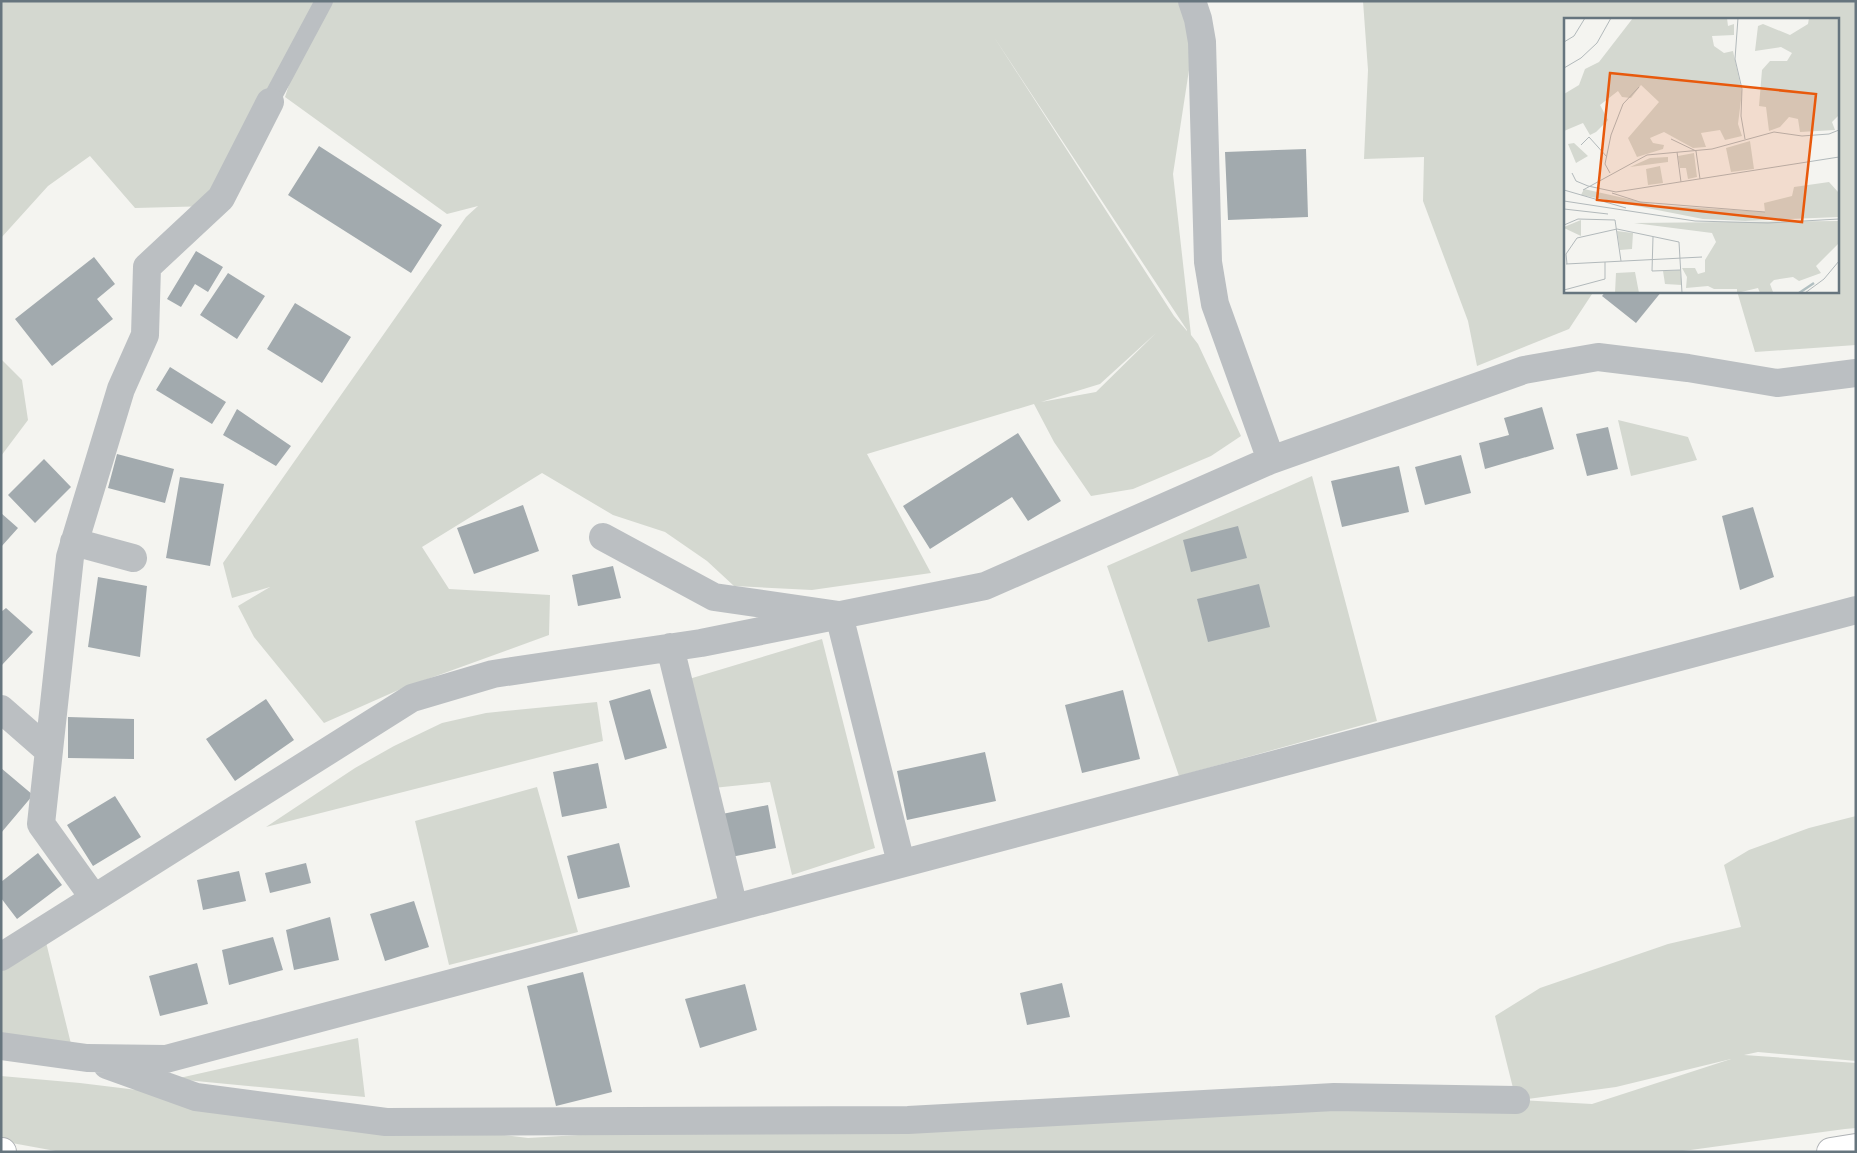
<svg xmlns="http://www.w3.org/2000/svg" width="1857" height="1153" font-family="Inter,sans-serif">
	<style>
		.green { fill: #d4d8d0; fill-rule: evenodd }
		.building { fill: #a2aaae }
		.lines { fill: none; stroke-linecap: round; stroke-linejoin: round }
		.trunk-casing { stroke: #afb2b5; stroke-width: 30 }
		.service { stroke: #bbbfc2; stroke-width: 18 }
		.minor { stroke: #bbbfc2; stroke-width: 28 }
		.trunk { stroke: #fff; stroke-width: 28 }
		.inset-river { fill: none; stroke: #b1bfc1; stroke-width: 2.5 }
		.inset-road { fill: none; stroke: #b2b9bb; stroke-width: 1 }
		.view { fill: #e8590c; fill-opacity: 0.15; stroke: #e8590c; stroke-width: 2.5 }
		.inset-edge { fill: none; stroke: #66757e; stroke-width: 2.5 }
	</style>
	<rect width="100%" height="100%" fill="#f4f4f0"/>
	<path class="green" d="M1,1H1178L1193,44L1173,174L1191,335L1198,344L1241,436L1211,456L1133,489L1091,496L1054,442L1034,404L867,454L931,573L812,590L734,586L707,561L665,532L613,515L542,473L422,547L449,589L550,595L549,635L403,688L324,723L254,637L238,606L270,587L232,598L223,563L466,217L478,206L447,214L285,97L298,57L212,206L135,208L90,156L48,186L1,238ZM994,37L1187,330V331L1174,316ZM1156,333L1096,392L1041,402L1100,384Z
		M1363,1H1856V345L1755,352L1737,291H1838V19H1566V291H1594L1569,329L1477,366L1468,321L1423,201L1424,157L1364,159L1368,70Z
		M1,359L22,380L28,420L1,456Z
		M1618,420L1688,437L1697,460L1631,476Z
		M1312,476L1377,721L1179,776L1107,566Z
		M822,639L875,848L792,875L770,782L713,788L689,679Z
		M597,702L603,741L266,827L355,768L394,746L442,723L486,713Z
		M537,787L578,932L449,965L415,821Z
		M1856,816V1061L1758,1052L1744,1055L1856,1063V1128L1845,1129L1676,1152H61L1,1141V1076L80,1083L528,1138L829,1120L1516,1100L1495,1016L1540,988L1668,944L1741,927L1724,865L1749,850L1809,828ZM1731,1059L1592,1104L1520,1100L1616,1087Z
		M43,930L74,1056L1,1046V963Z
		M358,1038L365,1097L175,1079Z"/>
	<path class="building" d="M319,146L442,225L411,273L288,195Z
		M1306,149L1308,217L1228,220L1225,152Z
		M196,251L223,267L208,292L195,284L181,307L167,299Z
		M94,257L115,284L97,299L113,319L52,366L15,319Z
		M228,273L265,296L237,339L200,315Z
		M1606,291H1662L1636,323L1602,296Z
		M295,303L351,337L322,383L267,349Z
		M170,367L226,402L212,424L156,390Z
		M1542,407L1554,449L1485,469L1479,443L1509,435L1504,418Z
		M237,409L291,446L276,466L223,435Z
		M1608,427L1618,469L1587,476L1576,434Z
		M1018,433L1061,501L1028,521L1012,497L930,549L903,506Z
		M117,454L174,469L165,503L108,488Z
		M1461,455L1471,493L1425,505L1415,467Z
		M44,459L71,487L35,523L8,495Z
		M1399,466L1409,512L1342,527L1331,481Z
		M180,477L224,484L210,566L166,558Z
		M523,505L539,551L474,574L457,528Z
		M1753,507L1774,577L1740,590L1722,516Z
		M1,513L18,528L1,547Z
		M1238,526L1247,558L1191,572L1183,540Z
		M613,566L621,598L578,606L572,575Z
		M98,577L147,586L140,657L88,647Z
		M1259,584L1270,627L1208,642L1197,599Z
		M6,608L33,632L1,666V612Z
		M650,689L667,748L625,760L609,701Z
		M1123,690L1140,759L1082,773L1065,705Z
		M266,699L294,740L235,781L206,739Z
		M68,717L134,719V759L68,758Z
		M985,752L996,801L907,820L897,771Z
		M598,763L607,808L562,817L553,772Z
		M1,768L33,795L1,833Z
		M115,796L141,837L93,866L67,825Z
		M768,805L776,848L731,857L722,814Z
		M619,843L630,887L578,899L567,856Z
		M38,853L62,885L17,919L1,898V882Z
		M306,863L311,883L270,893L265,873Z
		M239,871L246,901L203,910L197,880Z
		M414,901L429,947L385,961L370,914Z
		M330,917L339,960L294,970L286,930Z
		M273,937L283,970L229,985L222,950Z
		M197,963L208,1004L160,1016L149,976Z
		M583,972L612,1092L556,1106L527,986Z
		M1062,983L1070,1017L1027,1025L1020,993Z
		M745,984L757,1030L700,1048L685,999Z"/>
	<g class="lines">
		<g class="trunk-casing">
			<path id="trunk" d="M1,1152H2
				M1831,1152L1856,1148"/>
		</g>
		<path class="service" d="M270,102L324,1"/>
		<path class="minor" d="M1192,1L1198,19L1202,42L1208,262L1215,304L1271,460
			M603,537L714,597L839,615L901,863
			M74,542L133,558
			M670,647L734,908
			M1,709L49,751
			M94,898L41,824L70,557L121,389L145,335L147,267L221,198L270,102
			M1,957L412,698L493,674L701,643L985,586L1271,460L1524,370L1598,357L1688,368L1777,383L1856,373
			M1,1046L87,1058L166,1059L1856,610
			M107,1065L196,1097L386,1122L908,1120L1334,1097L1516,1100"/>
		<use href="#trunk" class="trunk"/>
	</g>
	<g transform="translate(1564 18)">
		<rect width="275" height="275" fill="#f4f4f0"/>
		<path d="M69,0H163L164,8L170,6V17L148,18L150,28L160,35L169,33L178,74L174,106L178,118L161,122L156,112L137,115L142,129L129,130L100,114L86,120L89,125L100,127L99,131L73,139L64,120L95,84L77,67L67,80L58,79L54,73L36,87L44,102L32,114L26,117L19,105L0,113V76L15,67L21,51L35,44ZM245,0H275V97L268,104L271,112L236,114L234,101L225,99L216,109L205,113L202,89L195,88L198,52L206,43H223L228,35L217,29L191,33L194,8L199,6L226,17L244,6ZM186,123L190,151L167,154L162,130ZM10,125L24,138L12,145L4,126ZM130,135L133,159L124,161L122,150H116L114,138ZM104,139V144L66,149L86,140ZM96,148L99,165L84,167L82,151ZM265,164L275,175V199L181,203L139,201L17,177L20,171L91,187L201,194L200,185L228,178L230,169ZM17,202V218L0,210V209ZM275,203V225L252,248L257,255L235,263L229,259L210,262L206,266L209,274L207,275H196L194,270L173,275V271H150L144,268L122,270L123,259L118,250H131L134,256L141,254V242L152,224L148,215L70,205ZM53,213L69,215L68,231L56,232ZM116,252L118,267L101,266L99,253ZM71,254L75,275H51L52,255Z" fill="#d4d8d0"/>
		<path class="inset-river" d="M235,275L250,265"/>
		<path class="inset-road" d="M174,0L171,41L178,71L177,98L181,121M0,24L10,18L21,0M0,50L17,40L33,25L47,0M107,121L132,133L136,161M17,127L25,119L43,139M113,134L117,164M8,155L12,163L24,168L52,174L275,139M46,155L41,146L47,117L59,86L75,69M0,172L62,190M19,172L83,137L148,131L210,114L238,118L265,116L275,112M48,175L76,184L201,194M0,183L131,203L204,205L275,201M0,191L44,196M0,207L14,201L51,202L57,243M89,219L88,253L116,252M2,246L138,239M3,246L2,236L13,220L53,211L115,224L118,275M0,272L41,261V244M241,275L260,261L275,243"/>
		<path class="view" d="M46,55L252,76L238,204L33,182Z"/>
		<rect width="275" height="275" class="inset-edge"/>
	</g>
	<rect width="1857" height="1153" fill="none" stroke="#66757e" stroke-width="5"/>
</svg>
